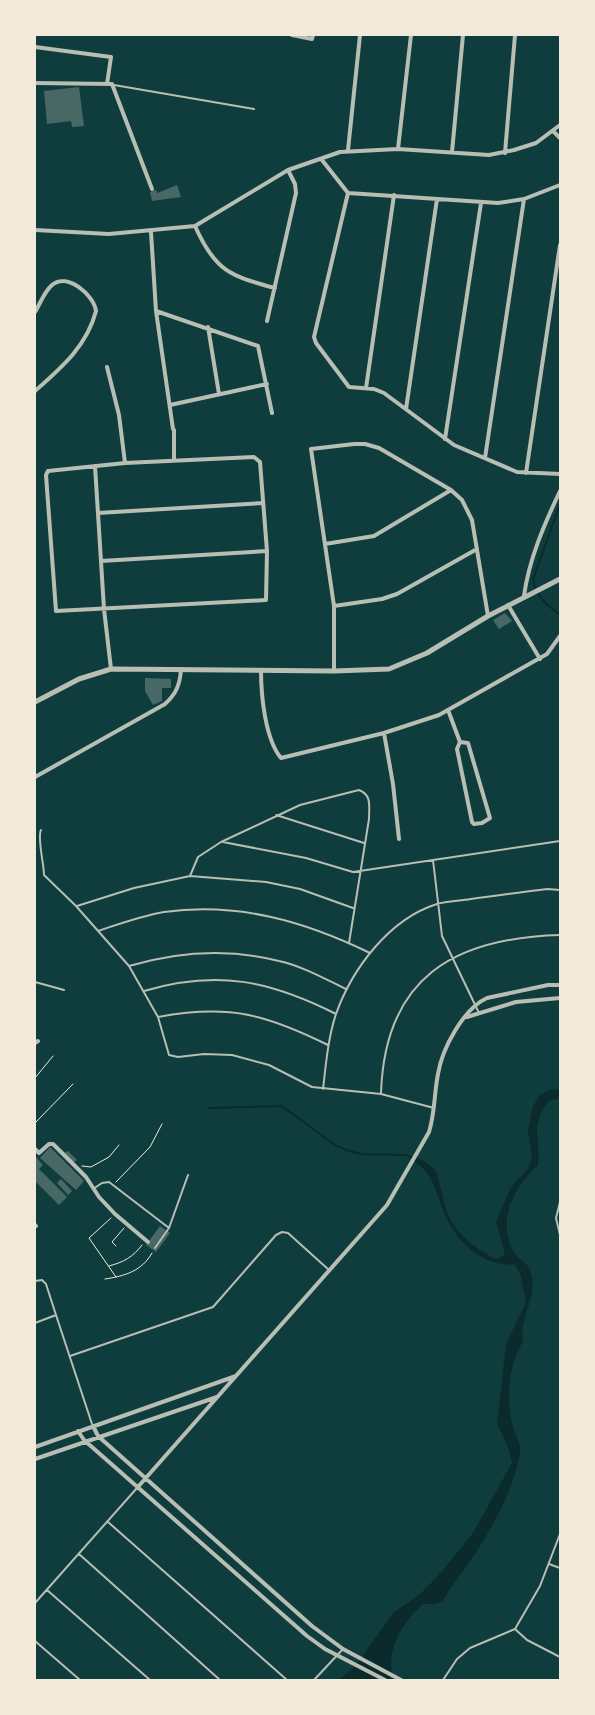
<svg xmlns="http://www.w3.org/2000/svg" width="595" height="1715" font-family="'Space Grotesk',sans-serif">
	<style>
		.water { fill: #0a2a2b }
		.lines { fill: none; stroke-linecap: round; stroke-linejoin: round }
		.stream { stroke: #0a2a2b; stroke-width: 2 }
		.building { fill: #486865 }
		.path { stroke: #f1e9da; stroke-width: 1 }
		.service { stroke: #b8beb3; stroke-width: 2 }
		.minor { stroke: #b8beb3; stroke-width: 4 }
		.tertiary { stroke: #b8beb3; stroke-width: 5 }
	</style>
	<rect width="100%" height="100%" fill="#0f3d3e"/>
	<path class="water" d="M552,1089L560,1090V1098L548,1101C529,1131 541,1135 538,1165C514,1187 497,1219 513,1251C518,1261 529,1259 532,1278C536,1300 518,1321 523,1342C508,1363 506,1402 513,1427C515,1435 522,1444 520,1453C513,1493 491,1530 469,1563C460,1576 450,1587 443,1601L436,1604H423C407,1619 393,1638 391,1661C391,1668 393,1672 390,1680H338L355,1667L393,1613L420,1594L438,1576L473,1533L512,1463L508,1447L497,1424L506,1344L526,1302L520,1273L514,1264C485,1268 457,1242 446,1217C440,1203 436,1187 428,1174C422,1166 412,1160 404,1154C447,1165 435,1179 448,1214C456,1234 477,1250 496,1259L505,1255L496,1222L511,1187L527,1170L532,1158L528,1131L533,1106L540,1095Z"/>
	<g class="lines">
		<path class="stream" d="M560,504L533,579C535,596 547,605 560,615
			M209,1108L282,1106L335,1145L349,1151L361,1154L405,1155"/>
	</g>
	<path class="building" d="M79,87L84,126L72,127L71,121L47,124L44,91Z
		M177,185L181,197L152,201L150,192L156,190L157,193Z
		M505,613L512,621L499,629L493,620Z
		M145,678L171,679V688H162V701L153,705L145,691Z
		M50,1147L84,1181L76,1190L40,1158Z
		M68,1151L77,1160L73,1163L64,1153Z
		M36,1157L43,1165L39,1169L67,1197L59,1205L35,1181Z
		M61,1179L72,1191L68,1195L57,1183Z
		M160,1226L170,1233L156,1252L146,1245Z"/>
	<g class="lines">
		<path class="path" d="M35,1078L53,1056
			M35,1123L73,1084
			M82,1166L91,1167L109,1157L119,1145
			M116,1182L150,1147L162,1124
			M111,1218L89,1238L116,1277
			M116,1246L112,1242L124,1228
			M109,1266C124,1262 133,1257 142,1245
			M105,1279C125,1276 142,1271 152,1253"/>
		<path class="service" d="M114,85L254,109
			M276,815L364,843
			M41,830C37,837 44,864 44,875L76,906L129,966L158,1017L169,1055L178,1057L204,1054L232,1055L269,1065L312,1087L381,1094L434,1108
			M223,842L306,858L353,872L560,841
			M433,860L442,936L479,1013
			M190,876L198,857L221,842L300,805L359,790C372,795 369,806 369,819L349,943
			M77,906L134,888L190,876L266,882L300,889L353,908
			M98,931C119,924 141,916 164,912C238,902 304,921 370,953
			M129,966C180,951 228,948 279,961C302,966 325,979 346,989
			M35,982L64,990
			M144,991C217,969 270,981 336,1014
			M158,1017C229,1004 265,1014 328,1045
			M323,1089C326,1064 328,1038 336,1014C352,969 389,919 437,904C447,901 460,901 471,899C496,896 521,892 547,889L560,890
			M381,1093C385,978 453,938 560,935
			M93,1189L102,1183L109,1182L169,1228
			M560,1202L556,1218L560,1235
			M155,1248L169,1228L188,1175
			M35,1281L42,1280L46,1284L56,1315L35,1323
			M56,1315L92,1424
			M70,1356L213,1307L276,1235L282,1232L288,1233L329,1270
			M108,1522L287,1680
			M79,1554L220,1680
			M549,1564L560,1568
			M47,1590L150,1680
			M35,1603L137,1488
			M515,1629L527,1640L560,1657
			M35,1641L80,1680
			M314,1680L343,1649
			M443,1680L457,1659L470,1648L515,1629L540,1586L560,1534"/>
		<path class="minor" d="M292,35L312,39L313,35
			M35,47L111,57L107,84
			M35,83L112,84L152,189
			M554,132L560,138
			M398,149L411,35
			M348,150L360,35
			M452,152L463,35
			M505,153L515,35
			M322,160L348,193L314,337L316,343L349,387L374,389L384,393L454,445L517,472L560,474
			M348,193L498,203L524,199L560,185
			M195,226C215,271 230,276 275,288
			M35,230L109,234L195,226L288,170L340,152L398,149L489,155L514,150L536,143L560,125
			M151,232L156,311L173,429
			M156,311L258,346L272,413
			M35,312C40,304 44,292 52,285C67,272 94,295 96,311C87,346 61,368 35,391
			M267,321L296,193L295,184L288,170
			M208,327L219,394
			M107,367L119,415L125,463
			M366,388L394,195
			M170,405L267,384
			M406,409L437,199
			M174,430V460
			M445,439L481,203
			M254,457L260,462L267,551L266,600L56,611L46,475L48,471L125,463Z
			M485,458L524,199
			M95,466L104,609L111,669
			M526,473L560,245
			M98,513L263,503
			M325,544L374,536L451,490
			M101,561L267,551
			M524,596C529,559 544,525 560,491
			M508,605L540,659
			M334,606L382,599L397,594L477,549
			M261,670C261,695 265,739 281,758L384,733L439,715L547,654L560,636
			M334,671V606L311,449L354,444H365L379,448L451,490L462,500L472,520L488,616
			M448,710L460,742L457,749L472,822L474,824L482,823L490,818L468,743L460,742
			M384,733L393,784L399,839
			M35,777L165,704C176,694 180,685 181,669
			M467,1017L516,1002L560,998
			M35,1043L38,1041
			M35,1149L39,1153L49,1144H53L86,1177L99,1197L115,1214L148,1242
			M35,1225L36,1226
			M93,1426L98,1436L312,1626L343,1649L401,1680
			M78,1431L84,1440L307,1636L325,1649L385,1680
			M35,1447L236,1376
			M35,1459L217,1397
			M137,1488L387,1205L429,1132C435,1113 434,1094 438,1074C442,1049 463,1009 487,998L548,985H560"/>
		<path class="tertiary" d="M35,702L79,679L111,669L334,671L389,669L427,653L488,616L560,579"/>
	</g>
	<rect width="595" height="1715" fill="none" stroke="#f1e9da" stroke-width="72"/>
</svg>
